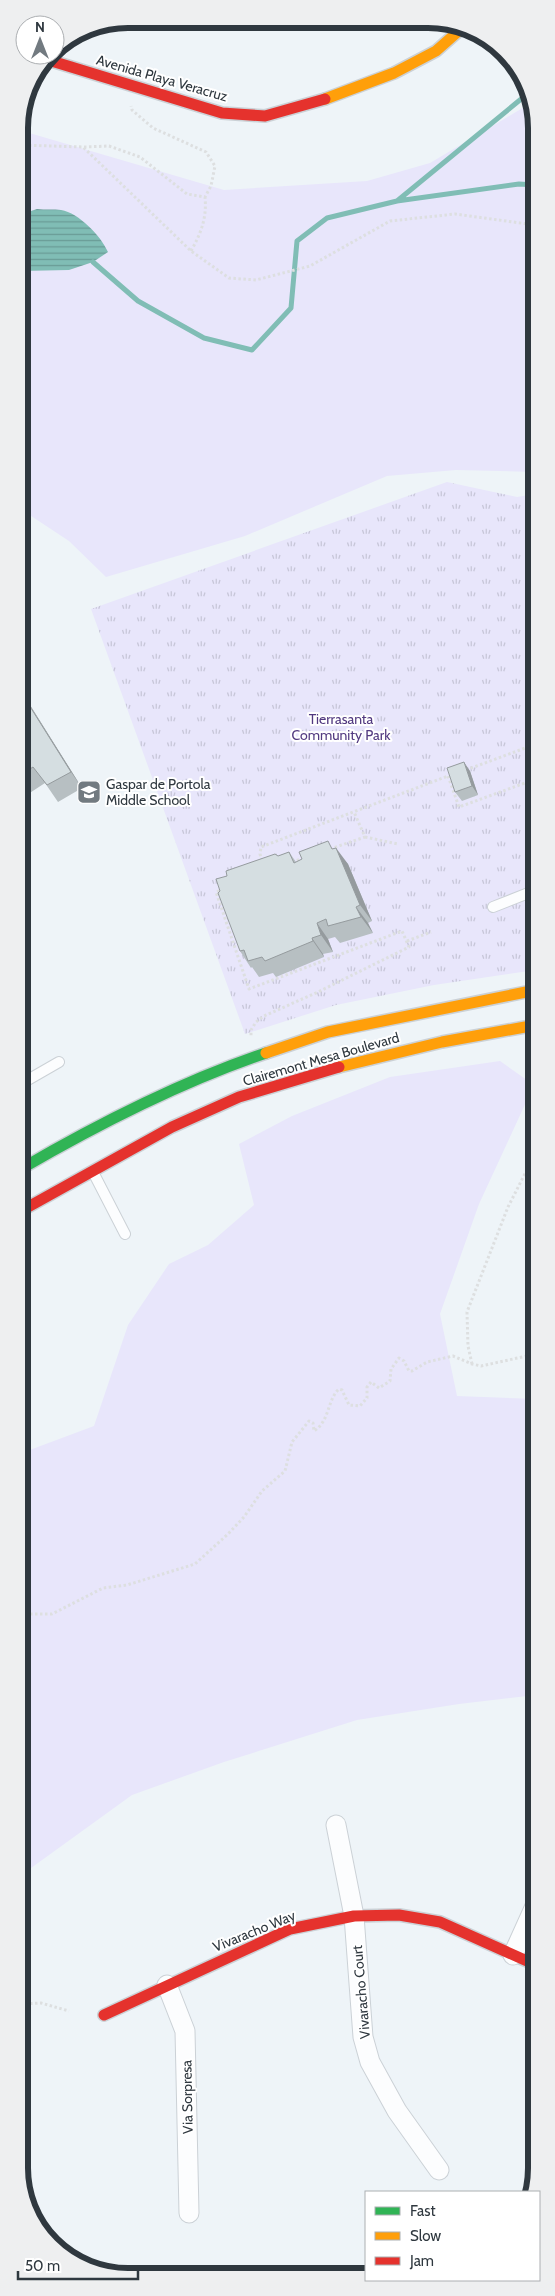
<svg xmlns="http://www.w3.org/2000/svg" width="555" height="2296" font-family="Cabin,sans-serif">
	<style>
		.green { fill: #e8e6fb }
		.park { fill: url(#park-tufts) }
		.water { fill: url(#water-rules) }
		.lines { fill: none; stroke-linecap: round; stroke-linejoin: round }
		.stream { stroke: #80bdb5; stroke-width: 5 }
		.lane-casing { stroke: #cbd1d6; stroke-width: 12 }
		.street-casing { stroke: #cbd1d6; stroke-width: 21 }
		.fast-casing { stroke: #cbd1d6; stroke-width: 14 }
		.slow-casing { stroke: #cbd1d6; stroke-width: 14 }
		.jam-casing { stroke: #cbd1d6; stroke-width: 14 }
		.path { stroke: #dddfe0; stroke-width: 3; stroke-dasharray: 2.5 2.5; stroke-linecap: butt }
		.lane { stroke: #fcfdfe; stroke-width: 10 }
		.street { stroke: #fcfdfe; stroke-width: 19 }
		.fast { stroke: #30b455; stroke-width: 11 }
		.slow { stroke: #ff9f0a; stroke-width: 11 }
		.jam { stroke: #e5322d; stroke-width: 11 }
		.wall { fill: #b7bfc2 }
		.shaded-wall { fill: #959b9e }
		.building { fill: #d5dee1; stroke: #959b9e }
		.labels { text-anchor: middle; stroke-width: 4; stroke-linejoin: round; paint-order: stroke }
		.street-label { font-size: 14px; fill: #2f383f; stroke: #fff }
		.park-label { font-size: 14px; fill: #523a80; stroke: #fff }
		.poi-label { font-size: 14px; fill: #2f383f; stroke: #fff; text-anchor: start }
		.rim { fill: none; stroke: #2f383f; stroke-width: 6 }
	</style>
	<defs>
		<pattern id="park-tufts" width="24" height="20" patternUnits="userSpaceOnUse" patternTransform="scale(1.25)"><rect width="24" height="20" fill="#e8e6fb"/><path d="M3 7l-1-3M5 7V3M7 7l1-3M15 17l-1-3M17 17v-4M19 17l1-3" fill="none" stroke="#c7c6d8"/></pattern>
		<pattern id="water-rules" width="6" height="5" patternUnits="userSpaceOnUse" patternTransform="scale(1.25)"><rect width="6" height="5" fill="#80bdb5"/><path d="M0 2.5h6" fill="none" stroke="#699b95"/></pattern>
	</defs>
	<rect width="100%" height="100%" fill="#eef4f8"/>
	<path class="green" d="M531,103L535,113V472L456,470L387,476L245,536L106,577L69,541L19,508V130L224,190L367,181L430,163Z
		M500,1061L534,1085L479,1204L440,1314L457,1396L536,1399V1695L459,1704L357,1720L224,1762L132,1795L20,1876L19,1454L94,1426L128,1325L169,1264L208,1245L254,1205L239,1144L292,1116L390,1077Z"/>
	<path class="park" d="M447,482L517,497L535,494L536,970L434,985L336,1005L245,1034L91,609Z"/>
	<path class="water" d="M37,209C45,210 54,209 61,210C79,213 101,236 108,252L93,262L69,270L19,271V215Z"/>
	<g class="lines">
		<path class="stream" d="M397,201L526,95
			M93,262L138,301L204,338L252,350L291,308L297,241L327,218L397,201L519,184L535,185"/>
		<g class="lane-casing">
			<path id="lane" d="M493,907L536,890
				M19,1085L59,1062
				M93,1172L125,1234"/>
		</g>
		<g class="street-casing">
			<path id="street" d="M336,1825L354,1916L363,2037L370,2062L397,2111L439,2170
				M513,1955L536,1904
				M167,1985L185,2031L189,2213"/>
		</g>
		<g class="fast-casing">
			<path id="fast" d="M19,1170C98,1124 180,1082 266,1053"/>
		</g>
		<g class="slow-casing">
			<path id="slow" d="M325,99L394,73L436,51L462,28
				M266,1053L328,1032L536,990
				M339,1067L442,1042L536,1025"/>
		</g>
		<g class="jam-casing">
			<path id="jam" d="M45,59L222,113L265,116L325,99
				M19,1212L172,1127L239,1097L339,1067
				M104,2015L290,1929L354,1916L399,1915L440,1922L536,1965"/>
		</g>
		<path class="path" d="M19,145L83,147L191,251L229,278L256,280L310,266L390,221L455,214L535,225
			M84,147L109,146L140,157L187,194L205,197L211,186L215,166L206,152L153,128L132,110L131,106
			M191,251C201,233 207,218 205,197
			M466,770L536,744
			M448,776L459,807L536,779
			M365,837L398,844
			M330,849L365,837L354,812
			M262,861L260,854L261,847L448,776
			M292,862L305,858
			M224,889L216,892L249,989L402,931L409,947L318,992L264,1016L256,1022L251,1030V1037
			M407,941L431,932
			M472,1364L468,1346L467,1312L508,1207L536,1152
			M20,1614H52L103,1588L127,1585L195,1564L228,1534L244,1517L262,1491L285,1471L292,1442L309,1421L313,1423L314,1431C330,1421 327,1400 339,1389L342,1390L349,1405L360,1406L367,1398V1387L371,1382L379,1388L390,1381L391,1369L399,1358L404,1361L409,1371H412L427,1362L453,1356L472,1364L481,1366L536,1354
			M20,2004L41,2003L69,2011"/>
		<use href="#lane" class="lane"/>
		<use href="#street" class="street"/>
		<use href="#fast" class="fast"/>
		<use href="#slow" class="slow"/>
		<use href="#jam" class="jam"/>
	</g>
	<path class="wall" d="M19,688L82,788L58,802L45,783L19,800Z
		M470,771L478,795L462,801L455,792Z
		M334,849L348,864L372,921L368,923L373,933L340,943L335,937L328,939L333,952L323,954L324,957L276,977L273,973L259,977L252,967L251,968L240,951L220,891L227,876L289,852L296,862L302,859Z"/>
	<path class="shaded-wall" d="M19,688L25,697L82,788L71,772Z
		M464,762L470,771L478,795L472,786Z
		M336,848L348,864L372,921L360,905Z
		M356,907L368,923L373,933L361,917Z
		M317,923L328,939L333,952L321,935Z
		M312,938L323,954L324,957L313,941Z"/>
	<path class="building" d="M19,689L71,772L47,785L33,767L19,776Z
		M464,762L472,786L455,792L447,768Z
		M328,841L332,849L336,848L360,905L356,907L361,917L328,926L326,919L317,923L321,935L312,938L313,941L265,961L262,957L248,961L244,950L240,951L218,893L220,891L216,879L227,876L226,871L275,854L278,856L289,852L294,863L302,859L299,852Z"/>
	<defs>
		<g id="school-square" transform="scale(1.25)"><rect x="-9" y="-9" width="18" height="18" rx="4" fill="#727a80" stroke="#fff"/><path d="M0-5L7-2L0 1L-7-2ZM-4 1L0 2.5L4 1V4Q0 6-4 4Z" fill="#fff"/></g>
	</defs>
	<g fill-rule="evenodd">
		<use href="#school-square" x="89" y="792"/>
	</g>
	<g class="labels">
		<g class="street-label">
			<text transform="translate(162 78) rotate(16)" y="5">Avenida Playa Veracruz</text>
			<text transform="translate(321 1059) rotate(-16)" y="5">Clairemont Mesa Boulevard</text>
			<text transform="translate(254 1931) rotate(-22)" y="5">Vivaracho Way</text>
			<text transform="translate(361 1992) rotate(-95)" y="5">Vivaracho Court</text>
			<text transform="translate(187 2097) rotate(-91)" y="5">Via Sorpresa</text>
		</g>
		<g class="park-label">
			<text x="341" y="724">Tierrasanta<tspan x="341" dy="16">Community Park</tspan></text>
		</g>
		<g class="poi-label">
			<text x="106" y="789">Gaspar de Portola<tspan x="106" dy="16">Middle School</tspan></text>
		</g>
	</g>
	<path d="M0 0H555V2296H0ZM128 28H428A100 100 0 0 1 528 128V2168A100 100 0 0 1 428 2268H128A100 100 0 0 1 28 2168V128A100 100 0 0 1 128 28Z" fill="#eeeff0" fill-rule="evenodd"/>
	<path class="rim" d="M128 28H428A100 100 0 0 1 528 128V2168A100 100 0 0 1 428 2268H128A100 100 0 0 1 28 2168V128A100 100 0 0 1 128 28Z"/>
	<rect x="365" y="2191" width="175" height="90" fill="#ffffff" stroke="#acafb2"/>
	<rect x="375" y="2207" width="25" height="8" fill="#30b455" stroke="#acafb2"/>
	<text x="410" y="2216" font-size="15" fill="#2f383f">Fast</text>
	<rect x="375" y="2232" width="25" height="8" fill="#ff9f0a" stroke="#acafb2"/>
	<text x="410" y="2241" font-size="15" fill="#2f383f">Slow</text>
	<rect x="375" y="2257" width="25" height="8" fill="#e5322d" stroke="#acafb2"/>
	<text x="410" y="2266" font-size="15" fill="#2f383f">Jam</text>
	<g transform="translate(40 40)"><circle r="24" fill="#ffffff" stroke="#acafb2"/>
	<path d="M0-4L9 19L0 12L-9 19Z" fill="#727a80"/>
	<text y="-8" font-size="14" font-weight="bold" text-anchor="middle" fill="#2f383f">N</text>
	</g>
	<path d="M18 2271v8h120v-8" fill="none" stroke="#2f383f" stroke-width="2.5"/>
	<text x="25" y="2271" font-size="15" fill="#2f383f" stroke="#ffffff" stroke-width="4" paint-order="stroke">50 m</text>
</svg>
